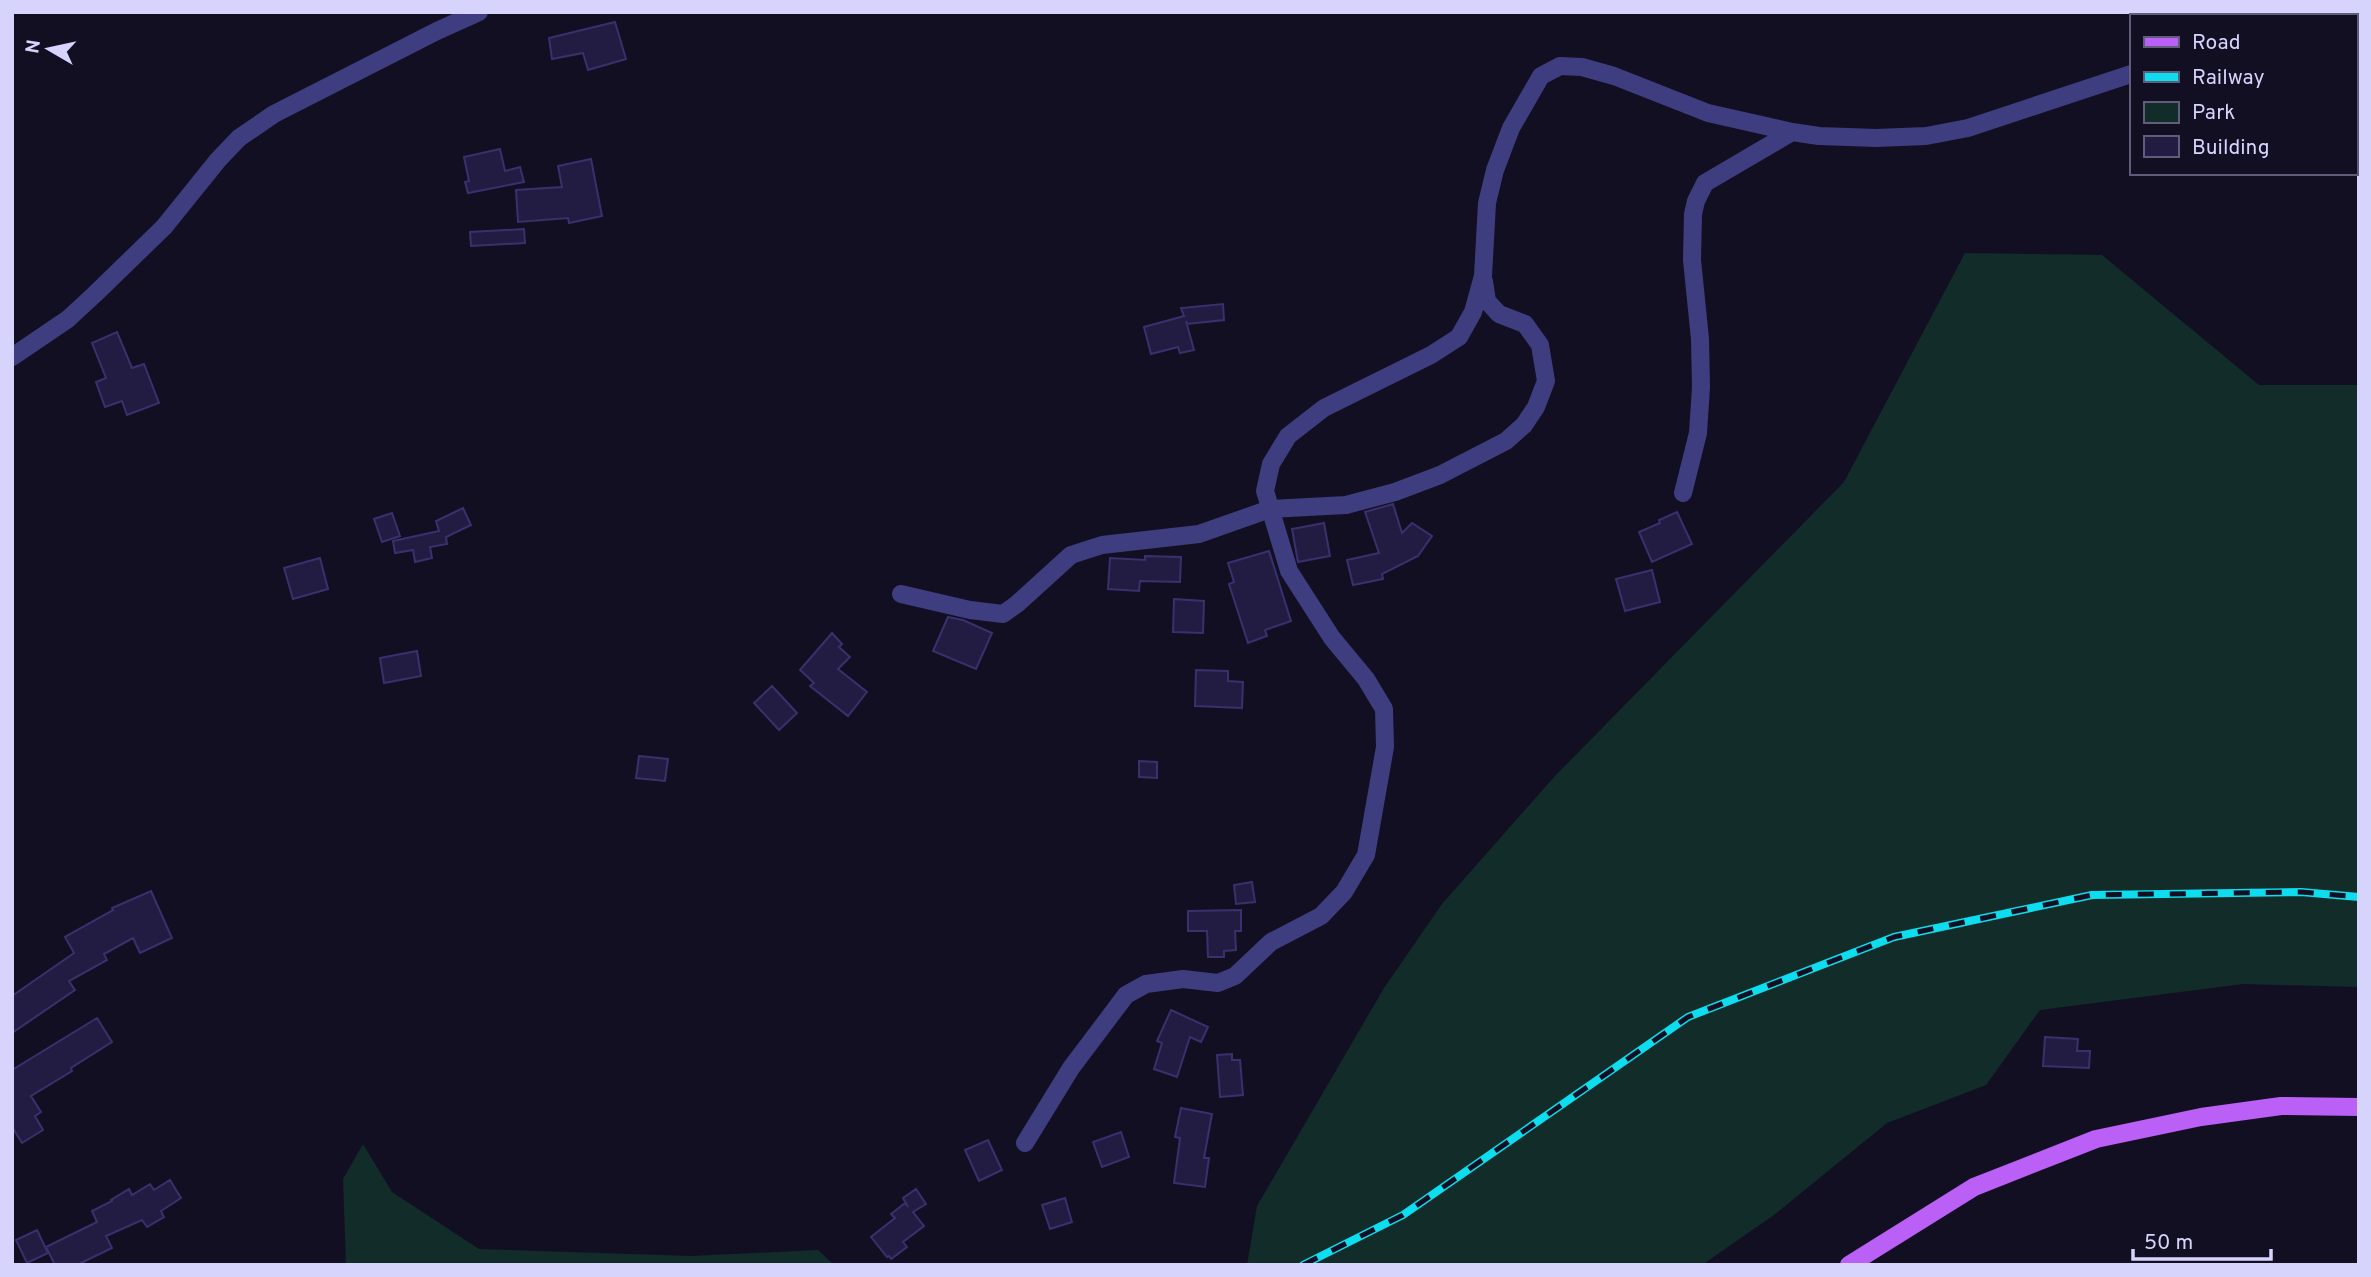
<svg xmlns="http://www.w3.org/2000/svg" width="2371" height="1277" font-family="Overpass,sans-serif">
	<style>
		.green { fill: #122c2a }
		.building { fill: #231c42; stroke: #3a306d; stroke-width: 2 }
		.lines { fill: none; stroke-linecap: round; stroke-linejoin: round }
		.minor { stroke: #3e3d7f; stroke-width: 18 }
		.major { stroke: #ba60f6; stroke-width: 18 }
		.rail-casing { stroke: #0dddee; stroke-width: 8 }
		.rail { stroke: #120f22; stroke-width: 5; stroke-dasharray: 16; stroke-linecap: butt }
	</style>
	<rect width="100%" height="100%" fill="#120f22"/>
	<path class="green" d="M1965,253L2102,255L2259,385H2359V987L2243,984L2040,1010L1986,1085L1887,1123L1774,1215L1702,1265H1247L1257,1206L1384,988L1442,904L1555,776L1844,482Z
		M363,1144L392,1192L479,1249L692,1256L818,1250L834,1265H346L343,1179Z"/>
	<path class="building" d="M615,22L626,59L588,70L583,53L552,59L549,38Z
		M500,149L505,171L520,167L524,182L468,193L465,182L469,181L464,157Z
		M591,159L602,216L569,223L568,218L518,222L516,190L562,187L558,166Z
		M524,229L525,243L471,246L470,232Z
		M1223,304L1224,320L1187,324L1186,321L1194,350L1180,353L1178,347L1151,354L1144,327L1184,316L1181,308Z
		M117,332L132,368L144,364L159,403L127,415L122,401L105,407L96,382L106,378L92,343Z
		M1393,504L1402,533L1412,523L1432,536L1418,556L1382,574L1383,579L1353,585L1347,560L1379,553L1365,512Z
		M463,508L471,525L446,537L447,544L430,547L432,558L415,562L413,550L395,553L393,541L439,531L436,521Z
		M1677,512L1692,544L1652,562L1639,532L1660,523L1659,520Z
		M392,513L400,536L382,542L374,519Z
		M1324,523L1330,556L1298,562L1292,529Z
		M1269,551L1291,621L1265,630L1267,636L1248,643L1229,584L1234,582L1228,563Z
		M1145,556L1181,557L1180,582L1140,581L1139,591L1108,589L1110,558L1145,560Z
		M320,558L328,589L293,599L284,568Z
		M1652,570L1660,602L1625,611L1616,579Z
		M1174,599L1204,601L1203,633L1173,632Z
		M948,617L963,620L992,633L976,669L933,651Z
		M832,633L842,644L839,647L850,657L838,669L867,692L848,716L810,686L814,683L800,670Z
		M417,651L421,676L384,683L380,658Z
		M1196,670L1228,671V681L1243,682L1242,708L1195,706Z
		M772,686L797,713L779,730L754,703Z
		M639,756L668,759L665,781L636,778Z
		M1139,761L1157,762V778L1139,777Z
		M1252,882L1255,902L1236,904L1234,885Z
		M151,891L172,938L140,953L133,938L104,954L107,960L69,981L75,990L12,1033V996L74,953L65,937L113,910L112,908Z
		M1241,910V931H1235L1236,950L1224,951V957H1208L1207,931H1188V911Z
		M1171,1010L1208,1027L1201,1042L1190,1037L1177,1077L1154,1069L1162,1043L1157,1041Z
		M97,1018L112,1042L71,1068L72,1071L31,1096L41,1112L35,1116L43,1130L22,1143L12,1127V1070Z
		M2045,1037L2078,1039L2077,1051H2090L2089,1068L2043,1066Z
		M1232,1054V1060H1240L1243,1095L1220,1097L1217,1055Z
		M1181,1108L1212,1114L1204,1158H1209L1205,1187L1174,1183L1180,1138L1175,1137Z
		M1121,1132L1129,1157L1102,1167L1093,1142Z
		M988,1140L1002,1170L979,1181L965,1150Z
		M170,1180L181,1198L161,1211L164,1217L147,1227L142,1220L106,1236L112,1248L77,1265H55L46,1247L97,1222L92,1211L112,1201L111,1200L129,1189L132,1195L150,1184L154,1190Z
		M916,1189L926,1204L913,1212L924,1226L903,1242L907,1247L891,1259L889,1256L887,1257L871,1237L895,1218L891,1214L905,1203L908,1207L903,1198Z
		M1065,1198L1072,1222L1050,1229L1042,1205Z
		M37,1230L48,1253L27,1263L16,1240Z"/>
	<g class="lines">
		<path class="minor" d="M2322,16L2324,12
			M12,357L68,319L95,294L164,227L218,160L239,138L274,114L437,31L479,12
			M1683,493L1698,433L1701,387L1700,339L1692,260L1693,214L1696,201L1705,183L1792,132
			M901,594L970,610L1003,614L1017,604L1071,555L1102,545L1199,534L1270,509L1346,505L1395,492L1440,475L1506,441L1524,425L1536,407L1546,381L1540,345L1525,324L1499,314L1487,301L1484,281
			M1025,1143L1071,1068L1126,995L1146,984L1183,979L1218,983L1235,976L1271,942L1321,916L1344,892L1366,855L1385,747L1384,709L1366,679L1332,638L1289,571L1265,491L1271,464L1288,436L1324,408L1431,355L1459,337L1473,312L1483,276L1487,203L1495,170L1511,128L1541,76L1560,66L1582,67L1614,76L1708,113L1792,132L1819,136L1876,138L1926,136L1968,128L2131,74"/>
		<path class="major" d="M1849,1265L1974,1187L2096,1139L2201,1117L2281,1106L2359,1107"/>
		<g class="rail-casing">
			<path id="rail" d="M1303,1265L1403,1215L1688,1017L1894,937L2092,895L2301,892L2359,897"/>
		</g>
		<use href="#rail" class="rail"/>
	</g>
	<rect width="2371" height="1277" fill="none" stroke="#d6d3fd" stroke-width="28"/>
	<rect x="2130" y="14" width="228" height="161" fill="#120f22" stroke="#605d7a" stroke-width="2"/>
	<rect x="2144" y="37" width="35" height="10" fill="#ba60f6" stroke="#605d7a" stroke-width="2"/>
	<text x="2192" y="49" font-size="21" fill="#d6d3fd">Road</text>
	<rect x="2144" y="72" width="35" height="10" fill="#0dddee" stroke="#605d7a" stroke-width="2"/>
	<text x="2192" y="84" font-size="21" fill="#d6d3fd">Railway</text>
	<rect x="2144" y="102" width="35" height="21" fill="#122c2a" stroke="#605d7a" stroke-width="2"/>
	<text x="2192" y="119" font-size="21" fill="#d6d3fd">Park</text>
	<rect x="2144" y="136" width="35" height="21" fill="#231c42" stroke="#605d7a" stroke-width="2"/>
	<text x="2192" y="154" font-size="21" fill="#d6d3fd">Building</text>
	<g transform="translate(49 49) rotate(279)" stroke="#120f22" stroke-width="5" paint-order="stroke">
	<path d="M0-5L12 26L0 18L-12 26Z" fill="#d6d3fd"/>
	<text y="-10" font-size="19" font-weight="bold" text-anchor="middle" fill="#d6d3fd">N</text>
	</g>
	<path d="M2133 1249v10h138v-10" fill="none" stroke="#d6d3fd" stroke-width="3.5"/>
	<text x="2144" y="1249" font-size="21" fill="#d6d3fd" stroke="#120f22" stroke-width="5" paint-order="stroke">50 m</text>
</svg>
